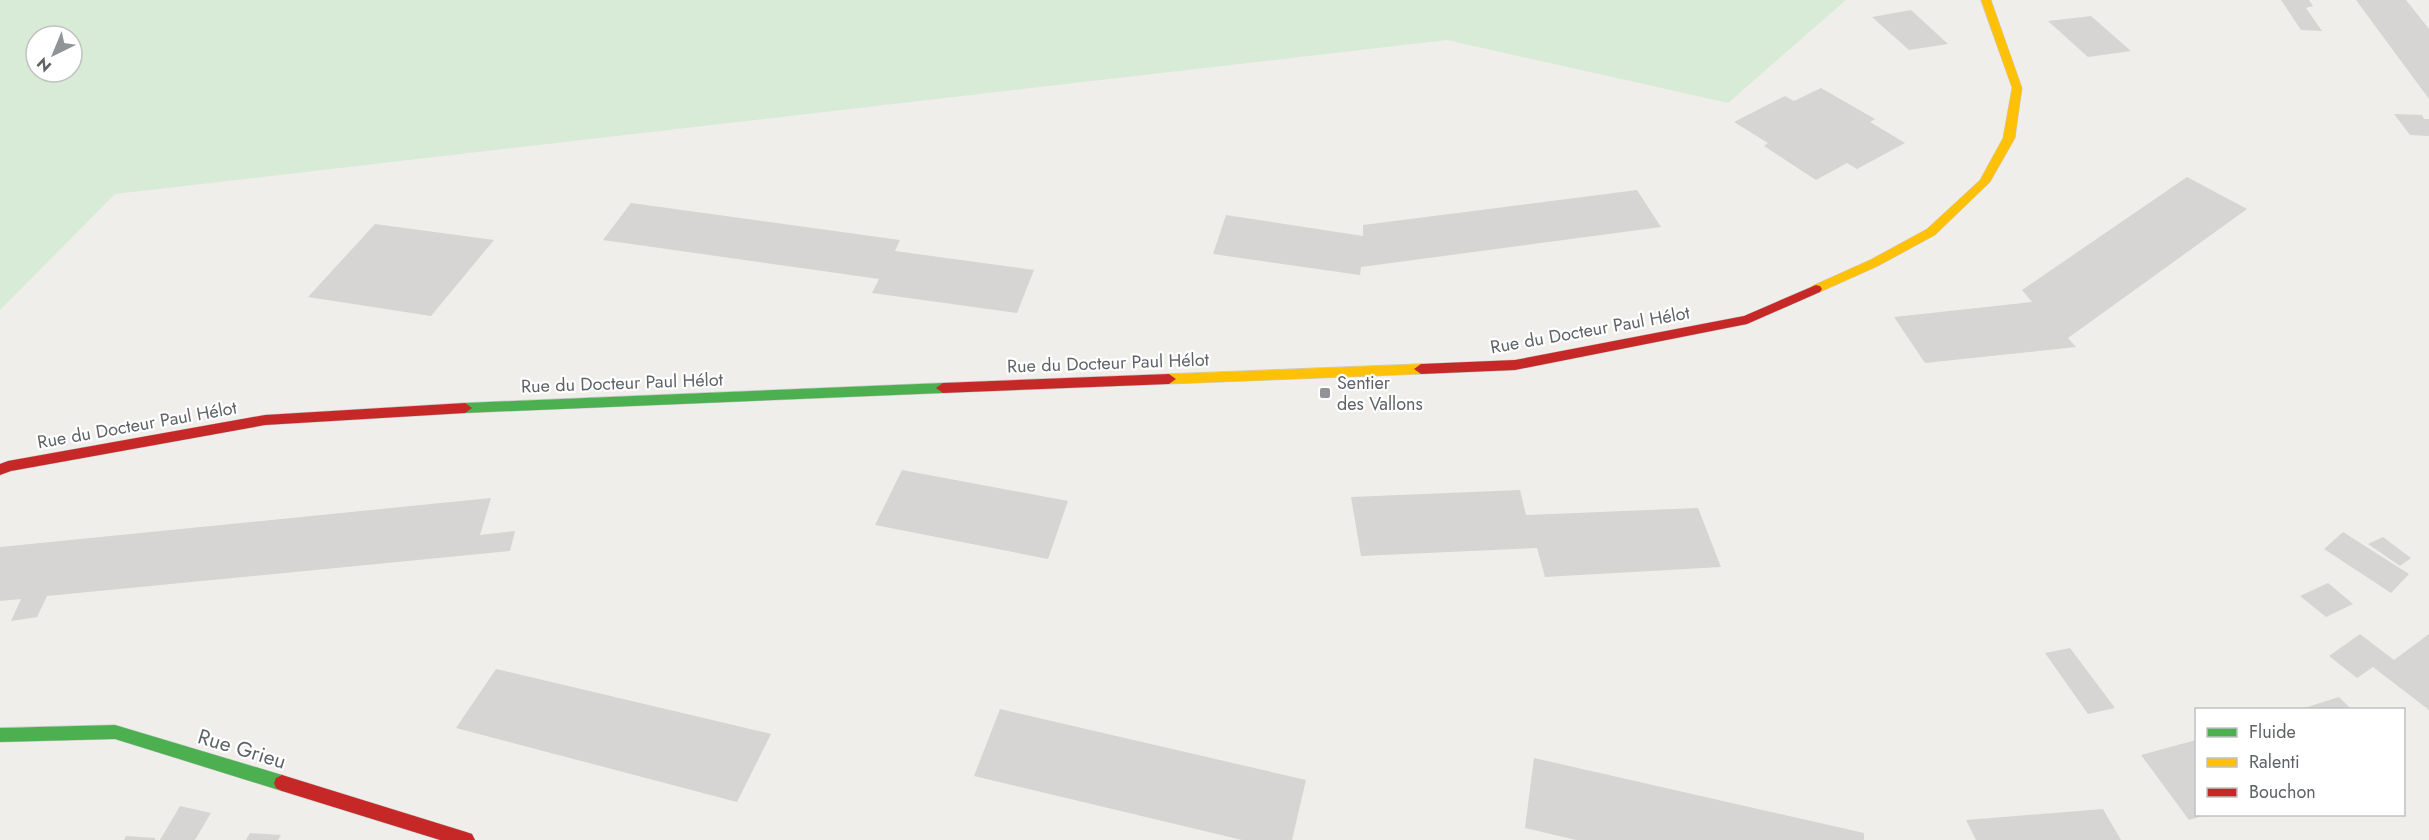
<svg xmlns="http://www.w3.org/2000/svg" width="2429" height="840" font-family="Jost,sans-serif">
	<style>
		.green { fill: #d8ebd6; fill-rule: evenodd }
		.building { fill: #d6d5d3 }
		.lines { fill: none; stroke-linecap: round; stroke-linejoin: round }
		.fast-casing { stroke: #cacacb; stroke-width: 1 }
		.slow-casing { stroke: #cacacb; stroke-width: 1 }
		.jam-casing { stroke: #cacacb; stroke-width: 1 }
		.fast { fill: #4caf50; fill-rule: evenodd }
		.slow { fill: #ffc107; fill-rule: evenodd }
		.jam { fill: #c62828; fill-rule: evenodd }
		.poi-dot { fill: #919496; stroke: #fff; stroke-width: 2 }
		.labels { text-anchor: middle; stroke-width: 4.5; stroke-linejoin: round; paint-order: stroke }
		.street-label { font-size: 18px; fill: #5f6368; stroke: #fff }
		.poi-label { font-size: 18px; fill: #5f6368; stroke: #fff; text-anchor: start }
		.near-street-label { font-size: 21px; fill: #5f6368; stroke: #fff }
	</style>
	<rect width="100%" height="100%" fill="#efeeea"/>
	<path class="green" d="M0,0H1846L1728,103L1447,40L115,194L0,310ZM36,36H72V72H36Z"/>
	<path class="building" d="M2281,0H2309L2313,6L2306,8L2322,31L2301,30Z
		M2356,0H2406L2429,29V99Z
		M1911,10L1948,44L1909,50L1872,17Z
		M2091,16L2131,51L2088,57L2048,21Z
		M1821,88L1875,119L1870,122L1905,143L1857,169L1847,163L1816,180L1764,146L1768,143L1734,122L1785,96L1794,101Z
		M2394,114L2422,115L2424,119H2429V136L2410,135Z
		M2187,177L2247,209L2068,338L2076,347L1925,363L1894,317L2032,302L2022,290Z
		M1637,190L1661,227L1361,267L1360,275L1213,254L1226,215L1363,236V225Z
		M631,203L900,240L895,251L1034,270L1017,313L872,293L879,279L603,240Z
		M375,224L494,240L431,316L308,297Z
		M902,470L1068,501L1048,559L875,525Z
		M1520,490L1526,515L1698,508L1721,567L1545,577L1537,548L1361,556L1351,497Z
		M491,498L480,535L515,531L510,551L47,596L37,617L11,621L21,599L0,601V547Z
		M2343,532L2409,574L2391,593L2324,549Z
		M2383,537L2411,558L2400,566L2368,544Z
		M2328,583L2353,604L2326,617L2300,596Z
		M2360,634L2394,660L2429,634V710L2373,667L2357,678L2329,656Z
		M2070,648L2115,708L2088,714L2045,653Z
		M496,669L771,734L737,802L456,728Z
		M2339,697L2352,710H2301V709Z
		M1000,709L1306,780L1292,840H1242L974,776Z
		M2196,740V814L2205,815L2189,820L2141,755Z
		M1534,758L1864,833V840H1576L1525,828Z
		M180,806L211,813L195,840H160Z
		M2103,809L2121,840H1976L1966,820Z
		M250,833L281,835L278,840H246Z
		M126,836L155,838V840H124Z"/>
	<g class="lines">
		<g class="fast-casing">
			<path id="fast" d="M943,383L950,388L943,393L465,413L458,408L465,403Z
				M115,725L282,775L288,778L290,783L288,788L282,791L115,739L0,742V728Z"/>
		</g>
		<g class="slow-casing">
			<path id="slow" d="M1981,0H1991L2022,88L2015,138L1990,182L1935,235L1878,266L1820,292H1812L1810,289L1812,286L1870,260L1927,229L1980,180L2003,138L2012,88Z
				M1421,364L1428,369L1421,374L1169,384L1162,379L1169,374Z"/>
		</g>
		<g class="jam-casing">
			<path id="jam" d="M1816,285L1820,286L1822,289L1820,292L1747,324L1515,370L1421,374L1414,369L1421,364L1515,360L1744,316Z
				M1169,374L1176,379L1169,384L943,393L936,388L943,383Z
				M465,403L472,408L465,413L265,425L11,471L0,475V464L8,461L265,415Z
				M282,775L466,832L472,834L475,840H440L282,791L276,788L274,783L276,778Z"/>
		</g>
		<use href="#fast" class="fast"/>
		<use href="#slow" class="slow"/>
		<use href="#jam" class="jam"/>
	</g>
	<rect class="poi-dot" x="1319" y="387" width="12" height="12" rx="3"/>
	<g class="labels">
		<g class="street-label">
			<text transform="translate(1590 330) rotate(-10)" y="6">Rue du Docteur Paul Hélot</text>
			<text transform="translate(1108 363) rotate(-2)" y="6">Rue du Docteur Paul Hélot</text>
			<text transform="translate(622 383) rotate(-2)" y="6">Rue du Docteur Paul Hélot</text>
			<text transform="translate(137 425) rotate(-10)" y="6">Rue du Docteur Paul Hélot</text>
		</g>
		<g class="poi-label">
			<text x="1337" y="389">Sentier<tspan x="1337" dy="21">des Vallons</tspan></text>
		</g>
		<g class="near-street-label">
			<text transform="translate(242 749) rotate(17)" y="7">Rue Grieu</text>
		</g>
	</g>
	<rect x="2195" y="708" width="210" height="108" fill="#ffffff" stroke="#bfc1c3" stroke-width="1.5"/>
	<rect x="2207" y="728" width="30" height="9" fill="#4caf50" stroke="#bfc1c3" stroke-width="1.5"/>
	<text x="2249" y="738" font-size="18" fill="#5f6368">Fluide</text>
	<rect x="2207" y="758" width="30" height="9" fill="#ffc107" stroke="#bfc1c3" stroke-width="1.5"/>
	<text x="2249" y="768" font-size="18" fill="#5f6368">Ralenti</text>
	<rect x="2207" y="788" width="30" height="9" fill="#c62828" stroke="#bfc1c3" stroke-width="1.5"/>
	<text x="2249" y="798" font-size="18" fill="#5f6368">Bouchon</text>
	<g transform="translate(54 54) rotate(223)"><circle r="28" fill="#ffffff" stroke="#bfc1c3" stroke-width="1.5"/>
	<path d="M0-4.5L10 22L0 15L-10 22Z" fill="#919496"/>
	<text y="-9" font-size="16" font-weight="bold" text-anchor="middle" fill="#5f6368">N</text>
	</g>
</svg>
